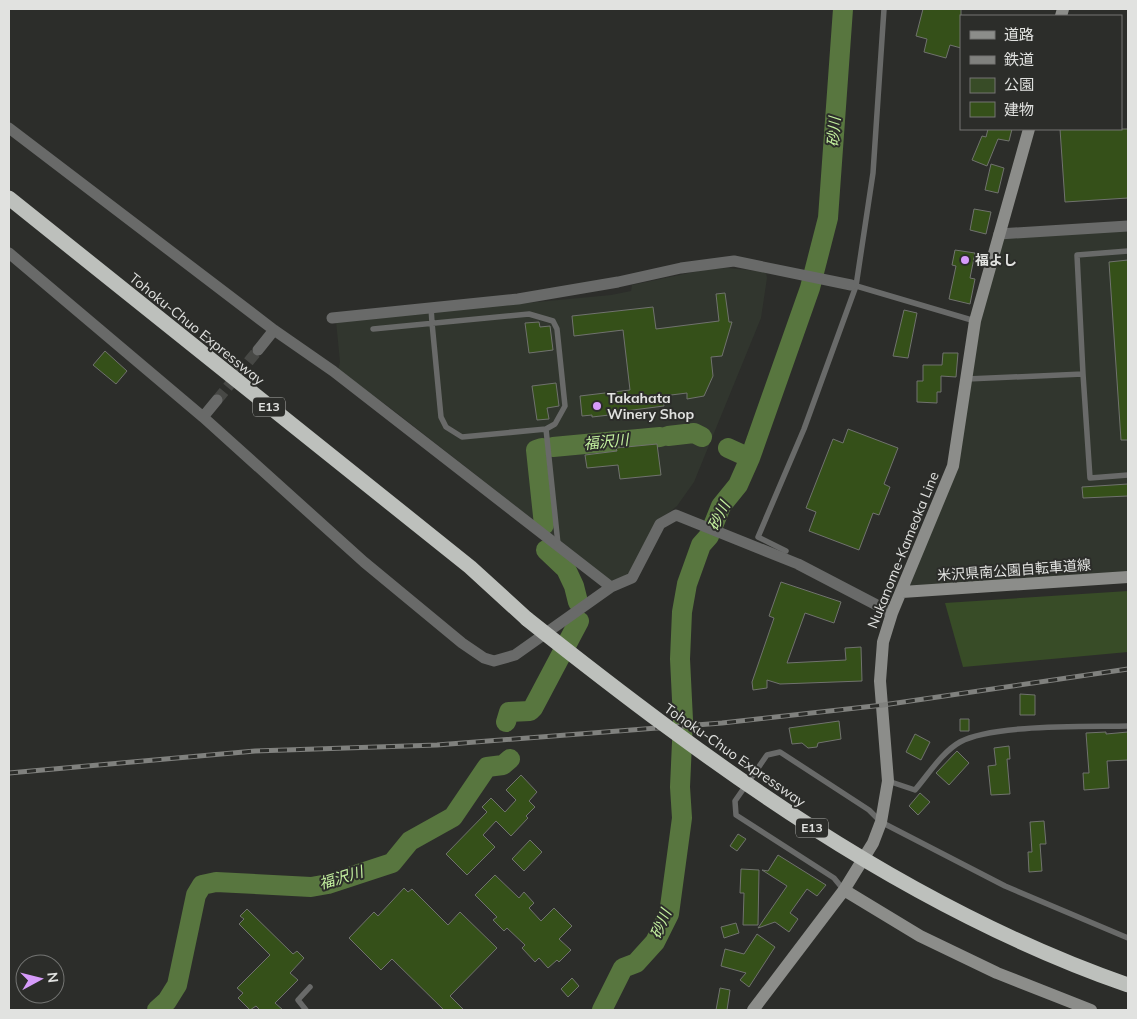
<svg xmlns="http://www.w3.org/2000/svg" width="1137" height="1019" font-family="Mulish,'Noto Sans JP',sans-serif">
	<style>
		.built { fill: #31362e }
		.green { fill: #384c27 }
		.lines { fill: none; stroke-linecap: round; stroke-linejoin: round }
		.river { stroke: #58763f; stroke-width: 20 }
		.building { fill: #355019; stroke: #70726e }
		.street-tunnel { stroke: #474845; stroke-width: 11; stroke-dasharray: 11 5.5; stroke-linecap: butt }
		.lane { stroke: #696a69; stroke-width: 5.5 }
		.street { stroke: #696a69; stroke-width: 11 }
		.secondary { stroke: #8c8d8a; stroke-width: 12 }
		.highway { stroke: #bdc0bc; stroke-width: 15 }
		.rail-casing { stroke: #80817e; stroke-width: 5 }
		.rail { stroke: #2c2d2a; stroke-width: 3; stroke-dasharray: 9; stroke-linecap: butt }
		.highway-bridge { stroke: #bdc0bc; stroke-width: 15 }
		.poi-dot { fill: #d69bfa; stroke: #2c2d2a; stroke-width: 2 }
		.labels { text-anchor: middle; stroke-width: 4; stroke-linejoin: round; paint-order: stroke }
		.shield { fill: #2c2d2a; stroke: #abaca9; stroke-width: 1 }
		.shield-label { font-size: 12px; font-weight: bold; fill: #e1e2e0 }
		.poi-label { font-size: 14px; font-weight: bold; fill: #e1e2e0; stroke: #2c2d2a; text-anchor: start }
		.street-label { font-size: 14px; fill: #e1e2e0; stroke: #2c2d2a }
		.water-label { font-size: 15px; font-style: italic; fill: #c4f19f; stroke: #2c2d2a }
	</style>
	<rect width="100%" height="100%" fill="#2c2d2a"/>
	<path class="built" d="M1128,226V577L902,592L953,466L975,321L999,234Z
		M728,268L766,272L767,278L761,318L694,482L677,506L656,523L629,575L611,581L393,410L338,370L340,362L336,321L611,295L631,291L632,285L708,269Z"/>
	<path class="green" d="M1128,591V652L963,667L945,603Z"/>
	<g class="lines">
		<path class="river" d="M668,436L694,433L702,437
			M553,447L660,437
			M542,448L536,450L544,525
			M728,448L750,458
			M546,550L566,569L574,586L578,602
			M506,722L509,712L530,711L533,708L579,621
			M157,1010L167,1001L177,985L196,895L202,885L216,882L311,887L328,884L392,863L410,841L453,817L487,767L503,765L510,759
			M602,1010L623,968L636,963L655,942L669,914L682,818L680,787L683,720L680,659L682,612L687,584L701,545L709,536L721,506L738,485L750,458L810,288L828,218L843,9"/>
	</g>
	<path class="building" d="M923,9H961V48L950,45L946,58L924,52L927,39L916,36Z
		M988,129H1012L1009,141L998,139L987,166L972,160L982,136L986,137Z
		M1060,129H1128V198L1065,202Z
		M991,164L1004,168L998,193L985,190Z
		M974,209L991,212L986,234L970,230Z
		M955,250L975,253L970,278L975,279L970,304L949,299L956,266L952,265Z
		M1128,260V440H1121L1109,262Z
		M725,293L729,322H732L722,356L711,357L713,376L704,396L687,399V393L663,396L664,406L617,412L618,414L592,417V415L582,416L580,396L630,390L623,330L574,336L572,316L653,307L656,329L719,321L716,294Z
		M904,310L917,313L908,358L893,356Z
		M539,322L540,327L550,326L553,350L529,353L525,323Z
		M105,351L127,371L116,384L93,365Z
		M943,353H958L956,377L941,376V392H937V403L917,402V381H923V365H942Z
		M556,383L559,406L547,408L549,419L537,420L532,386Z
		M848,429L898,448L884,484L890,487L879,515L873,513L859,550L809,531L816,512L806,508L833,439L843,443Z
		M657,444L661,475L620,479L618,465L587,468L585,455L617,451L616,448Z
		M1128,484V496L1083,498L1082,487Z
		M781,582L841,602L834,623L805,613L787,663L846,660L845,648L861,647L862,681L780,684L767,680V688L753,690L752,682L774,618L769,616Z
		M1020,694L1035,695V715H1020Z
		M960,719H969V731H960Z
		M839,721L841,739L818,743L817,747L808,748L802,743L792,744L789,728Z
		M1106,732V734L1128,732V760L1107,761L1109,788L1084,790L1083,773H1089L1086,733Z
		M915,734L930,742L921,760L906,752Z
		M1009,746L1010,759H1007L1010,794L991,795L988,766L996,765L994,748Z
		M957,751L969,763L949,785L936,773Z
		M521,775L537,792L529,801L535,807L526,816L528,818L511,836L496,821L483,835L495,847L467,875L446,854L487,812L482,807L491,798L505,812L516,800L506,790Z
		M920,793L930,802L918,815L909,806Z
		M1044,821L1046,844H1040L1042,871L1029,872L1028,852H1032L1030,822Z
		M738,834L746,839L737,851L730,846Z
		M530,840L542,852L524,871L512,859Z
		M778,855L826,885L817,896L807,889L790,913L798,919L789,932L775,922L758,928L787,886L762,870L768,871Z
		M741,869L759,870L758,925H743L744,893H740Z
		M495,875L519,898L524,892L534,903L529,908L541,921L554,908L572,926L559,939L571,950L559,962L557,960L548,968L539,958L535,962L522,948L525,945L507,928L504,931L493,920L497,917L475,895Z
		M404,888L408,892L412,889L448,925L460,912L497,948L450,996L464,1010H444L392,959L381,970L349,938L374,912L378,916Z
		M247,909L293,954L297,951L304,958L290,973L298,980L275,1003L283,1010H260L256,1006L250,1010L238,998L243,993L237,988L270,955L239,924L244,919L240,916Z
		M736,923L739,933L724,938L721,927Z
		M757,934L775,947L749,987L740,980L746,973L721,966L725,949L744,954Z
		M572,978L579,986L568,997L561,989Z
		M720,988L730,990L727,1010H716Z"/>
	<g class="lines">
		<path class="street-tunnel" d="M217,400L258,350"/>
		<path class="lane" d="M853,285L975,321
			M373,329L529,314L553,321L557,329L565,406L555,424L546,429L462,437L446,427L441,417L432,323L431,307
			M1083,374L1090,478L1128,475
			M967,379L1083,374L1077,255L1128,251
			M546,429L558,544
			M786,551L758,537L804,429L856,286L873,173L884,9
			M888,781L915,790C928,775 942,752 960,742C992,724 1088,727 1128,726
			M843,889L834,878L736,815L735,801L767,755L780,752L869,810L881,822L1005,886L1128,938
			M306,1010L298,1000L310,987"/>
		<path class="street" d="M9,128L274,330L333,371L611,587
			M999,234L1128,226
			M9,253L203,417L364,562L462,643L484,658L494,661L515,655L611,587L632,578L660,524L676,515L798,564L892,613
			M332,318L518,299L618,282L681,268L734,261L851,285
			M258,350L274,330
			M203,417L217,400"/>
		<path class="secondary" d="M1061,16L1063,9
			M902,592L1128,577
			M844,890L920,936L997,973L1091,1010
			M753,1010L844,890L873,843L881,822L888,781L880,681L883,642L892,613L953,466L975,321L1029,129"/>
		<path class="highway" d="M9,198L470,567L527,619"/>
		<g class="rail-casing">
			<path id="rail" d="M9,773L255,751L437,745L722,723L883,705L1128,669"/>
		</g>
		<use href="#rail" class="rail"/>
		<path class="highway-bridge" d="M527,619C711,765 904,907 1128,985"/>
	</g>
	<g class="poi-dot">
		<circle cx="965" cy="260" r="5"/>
		<circle cx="597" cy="406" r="5"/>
	</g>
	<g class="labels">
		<g class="shield">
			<rect x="253" y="397.5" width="32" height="19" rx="4"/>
			<rect x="796" y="818.5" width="32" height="19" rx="4"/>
		</g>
		<g class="shield-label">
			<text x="269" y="411">E13</text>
			<text x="812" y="832">E13</text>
		</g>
		<g class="poi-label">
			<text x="975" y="265">福よし</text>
			<text x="607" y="403">Takahata<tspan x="607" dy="16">Winery Shop</tspan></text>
		</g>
		<g class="street-label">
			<text transform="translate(197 329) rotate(39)" y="5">Tohoku-Chuo Expressway</text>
			<text transform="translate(903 550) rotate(-68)" y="5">Nukanome-Kameoka Line</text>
			<text transform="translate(1014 570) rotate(-4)" y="5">米沢県南公園自転車道線</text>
			<text transform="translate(735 755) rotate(35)" y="5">Tohoku-Chuo Expressway</text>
		</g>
		<g class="water-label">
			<text transform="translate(834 132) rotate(-86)" y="5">砂川</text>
			<text transform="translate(606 442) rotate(-6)" y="5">福沢川</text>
			<text transform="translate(719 516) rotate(-63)" y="5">砂川</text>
			<text transform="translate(341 878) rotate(-17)" y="5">福沢川</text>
			<text transform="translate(661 924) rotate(-67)" y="5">砂川</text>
		</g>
	</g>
	<rect width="1137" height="1019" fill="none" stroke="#e1e2e0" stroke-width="20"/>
	<rect x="960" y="15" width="162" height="115" fill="#2c2d2a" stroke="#747573"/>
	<rect x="970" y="31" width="25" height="8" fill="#8c8d8a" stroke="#747573"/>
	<text x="1004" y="40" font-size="15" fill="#e1e2e0">道路</text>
	<rect x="970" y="56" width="25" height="8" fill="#80817e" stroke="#747573"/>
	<text x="1004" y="65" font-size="15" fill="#e1e2e0">鉄道</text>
	<rect x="970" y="78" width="25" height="15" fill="#384c27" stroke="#747573"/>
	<text x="1004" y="90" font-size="15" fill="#e1e2e0">公園</text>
	<rect x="970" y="102" width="25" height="15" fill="#355019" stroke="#747573"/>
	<text x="1004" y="115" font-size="15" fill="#e1e2e0">建物</text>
	<g transform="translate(40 979) rotate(83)"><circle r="24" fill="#2c2d2a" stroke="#747573"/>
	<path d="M0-4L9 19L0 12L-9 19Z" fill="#d69bfa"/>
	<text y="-8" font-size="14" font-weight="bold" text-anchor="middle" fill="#e1e2e0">N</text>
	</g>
</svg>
